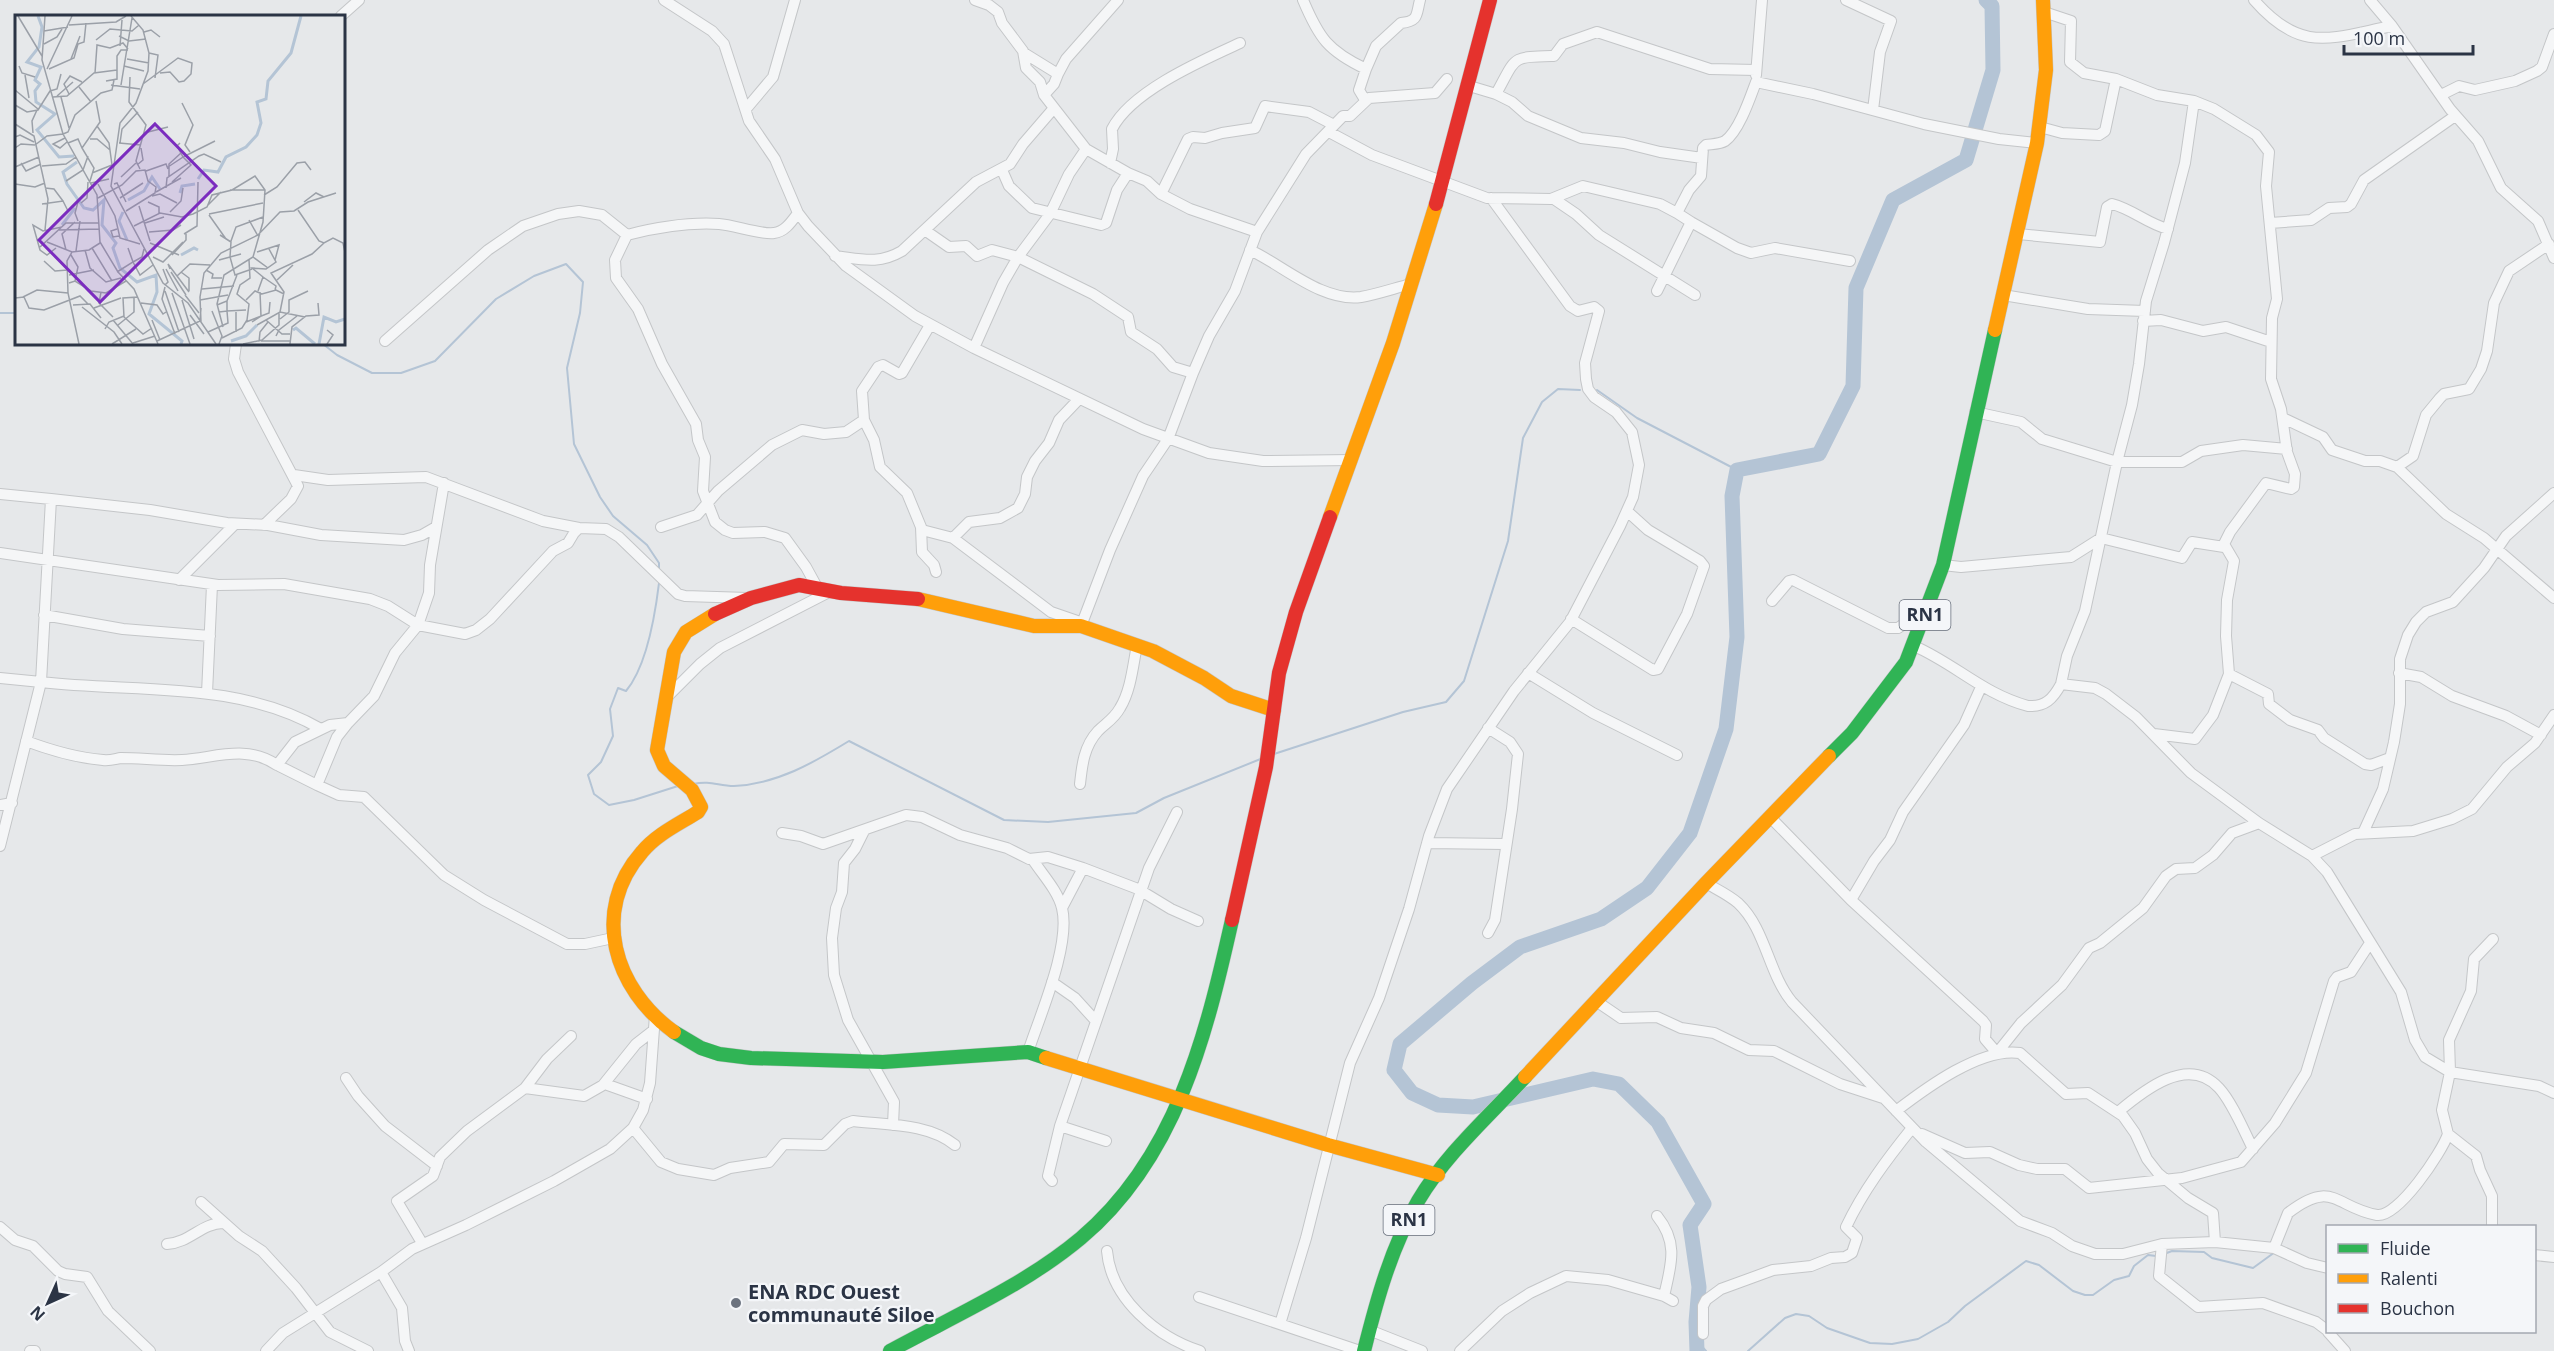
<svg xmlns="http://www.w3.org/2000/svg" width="2554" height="1351" font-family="'Open Sans',sans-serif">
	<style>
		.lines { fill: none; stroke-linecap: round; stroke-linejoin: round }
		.stream { stroke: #b4c4d5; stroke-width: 2 }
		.river { stroke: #b4c4d5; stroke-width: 15 }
		.street-casing { stroke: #c4c6c8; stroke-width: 12 }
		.fast-casing { stroke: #c4c6c8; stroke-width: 15 }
		.slow-casing { stroke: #c4c6c8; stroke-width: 15 }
		.jam-casing { stroke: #c4c6c8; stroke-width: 15 }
		.street { stroke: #f5f6f7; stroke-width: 10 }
		.fast { stroke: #30b455; stroke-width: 14 }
		.slow { stroke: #ff9f0a; stroke-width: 14 }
		.jam { stroke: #e5322d; stroke-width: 14 }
		.poi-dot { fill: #6c737f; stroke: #f4f6f9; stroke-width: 2 }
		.labels { text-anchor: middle; stroke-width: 4.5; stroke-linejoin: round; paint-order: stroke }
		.shield { fill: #f4f6f9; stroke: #676e7b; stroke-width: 1.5 }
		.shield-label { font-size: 18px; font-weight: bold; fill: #2b3445 }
		.poi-label { font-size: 20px; font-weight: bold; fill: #2b3445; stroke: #f4f6f9; text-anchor: start }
		.inset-river { fill: none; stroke: #b4c4d5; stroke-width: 3 }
		.inset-road { fill: none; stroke: #9ba0a8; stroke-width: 1.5 }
		.view { fill: #7b2cbf; fill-opacity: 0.15; stroke: #7b2cbf; stroke-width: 3 }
		.inset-edge { fill: none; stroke: #2b3445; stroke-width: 3 }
	</style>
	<rect width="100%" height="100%" fill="#e6e8ea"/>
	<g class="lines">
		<path class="stream" d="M0,313H16
			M323,344L337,355L372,373H401L435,361L496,299L534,276L566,264L583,282L580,313L567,368L574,444L600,497L613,516L647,545L659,563V571
			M1597,390L1637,418L1737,470
			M659,583C655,616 647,666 626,691L618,688L610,709L613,736L601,762L588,775L594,794L609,805L634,800L678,786
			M1274,754L1403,712L1446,702L1464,681L1508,541L1523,438L1542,402L1558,389L1580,390
			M693,784C711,780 718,786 734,786C777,784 813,763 849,741L1004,820L1048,822L1136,813L1164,798L1263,758
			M2164,1254L2172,1251L2204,1252L2212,1258L2253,1268L2275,1252
			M1697,1341L1706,1351
			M1748,1351L1785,1318L1796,1314L1809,1316L1827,1328L1870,1343L1892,1344L1918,1339L1948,1322L1965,1306L2026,1261L2039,1265L2073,1291L2085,1295H2093L2114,1280L2129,1276L2134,1266L2148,1255L2156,1256"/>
		<path class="river" d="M1697,1351L1696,1322L1699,1287L1690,1225L1704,1204L1658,1122L1619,1084L1593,1079L1473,1107L1438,1105L1412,1093L1394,1070L1400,1044L1472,983L1520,947L1601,919L1647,888L1690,833L1726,729L1737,637L1732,496L1737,470L1819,454L1853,386L1856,288L1893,200L1966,160L1993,70L1992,6L1986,0"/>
		<g class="street-casing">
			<path id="street" d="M664,0L712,31L724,44L749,121L775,159L798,213L808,226L846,266L915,316L974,348L1143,429L1209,453L1263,461L1352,460
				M975,0L989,5L998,12L1002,23L1023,51L1026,68L1040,82L1044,95L1086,149L1128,173L1147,181L1161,194L1190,209L1257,232
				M1303,0C1319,38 1328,51 1366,69L1359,90L1365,100
				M1846,0L1891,21L1880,52L1873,110
				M2254,0C2301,54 2330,38 2392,26L2450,109L2478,141L2501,188L2538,221L2554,258
				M2370,0L2392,26
				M2044,12L2071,21L2070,62L2084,73L2116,79L2157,95L2194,101L2214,109L2256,135L2269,152L2266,186L2277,299L2272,318L2271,379L2281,409L2287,452L2295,474L2294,487L2291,489L2266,483L2230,532L2224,544L2234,561L2227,600L2226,636L2229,674L2213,715L2195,739L2154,734
				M341,16L359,0
				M1024,53L1058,74L1066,59L1118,0
				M1366,69L1376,46L1401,23C1419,21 1416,15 1420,0
				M1756,75L1762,0
				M1466,85L1496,94L1512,102L1528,116L1581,138L1624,143L1660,152L1702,158
				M1496,94C1517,56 1510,57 1554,56L1563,44L1597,32L1710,69L1756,70
				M1044,95L1054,84L1058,74
				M2441,95L2459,86L2475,90L2515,81L2537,71L2542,67L2554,34
				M746,109L773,77L795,0
				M2040,127L2062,133L2099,135L2105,131L2116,79
				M1329,132L1372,155L1487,198L1551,199L1583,186L1660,204L1677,213
				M1110,163L1113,149L1112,129C1131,91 1203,60 1240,43
				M1002,170L1009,186L1032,208L1101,225L1106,223L1117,190L1128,173
				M1161,194L1188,139L1193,137L1205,138L1222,133L1255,128L1265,106L1309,112L1334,125
				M1554,199L1576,214L1599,235L1695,295
				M1691,222L1737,248L1751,253L1775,248L1850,261
				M2270,223L2311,220L2329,208L2347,207L2351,204L2364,180L2455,116
				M926,231L949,247L966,246L977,256L992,250L1018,257L1093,294L1128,317L1131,332L1157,349L1173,367L1193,373
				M2018,234L2100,242L2107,207L2112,204C2132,209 2148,224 2168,229
				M627,235L615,260L616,278L638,309L662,364L696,424L698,440L705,457L703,491L715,522L725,530L733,533L765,532L785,538L806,567L818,589
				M1250,250C1284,266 1322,302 1361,297C1378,294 1395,288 1411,284
				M835,256C861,259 878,265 902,251L976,182L1010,164L1023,144L1054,108
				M1657,291L1691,222L1677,213L1689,190L1701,176L1703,148L1706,145C1713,144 1720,144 1725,141C1739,131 1750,98 1756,82L1813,94L1924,124L1999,139L2037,143
				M2003,295L2088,309L2145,311
				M2143,321L2161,320L2203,331L2226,327L2271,342
				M930,325L902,373L899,374L883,365L878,367L862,391L864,420L874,440L880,467L907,493L921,527L922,552L934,565L936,572
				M385,341L488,250L523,226L558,214L579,211L602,215L627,235C658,227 687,222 719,224C734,225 761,235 774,233C785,232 792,221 798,213
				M236,344L234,359L238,372L298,486L291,499L264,525
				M974,348L1003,283L1018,257L1050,214L1069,174L1086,149
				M1975,412L2021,422L2042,439L2117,462H2182L2201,451L2243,445L2287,449
				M2283,418L2323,437L2332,450L2365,461H2380L2397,467L2446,514L2484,538L2554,598
				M2397,467L2413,456L2426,415L2440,398L2444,394L2469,389L2481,369L2487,351L2494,303L2509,271L2549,244
				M294,475L328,480L426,477L543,521L579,528L606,529L619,537L678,594L685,596L748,598
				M0,494L51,499
				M661,527L697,515L718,491L772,445L802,430L824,434L846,432L864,420
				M922,530L953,538L1051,612L1083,623
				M953,538L969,522L1000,518L1018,508L1025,494L1027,477L1035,461L1049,443L1059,420L1079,399
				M0,553L218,585L284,584L370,599L388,606L418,625L465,634L476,630L490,619L553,551L568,543L574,533L579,528
				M1943,565L1961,567L2071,557L2101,538L2182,558L2192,542L2224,547
				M179,580L235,524
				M1772,601L1789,581L1793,580L1888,628H1898L1923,611
				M44,615L123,629L210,636
				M1571,619L1653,670L1658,669L1687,614L1704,566L1700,561L1648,530L1627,511
				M1081,626L1110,550L1143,476L1168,439L1193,373L1209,336L1235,291L1257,232L1306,154L1343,116H1350L1369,98L1435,93L1447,79
				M1914,646C1954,663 1983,694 2028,706C2045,707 2053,699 2061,684L2095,688L2106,694L2136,717L2191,773L2259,823L2312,856L2327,872L2401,992L2415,1040L2425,1057L2450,1072L2539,1086L2554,1093
				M1528,673L1593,713L1677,755
				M2399,673L2421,677L2452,696L2506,716L2541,735
				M2229,674L2268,694L2269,704L2290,720L2318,730L2324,738L2365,764L2371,765L2390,758
				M0,678L41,682L51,499L150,510L227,523L268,525L321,535L404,540L422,535L436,527
				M2061,684L2067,656L2085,611L2117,462L2132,405L2139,364L2146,301L2164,243L2185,163L2194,101
				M207,693L212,585
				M666,698L700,664L720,648L831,591
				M348,723L337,737L317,785L339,795L364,797L444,875L484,900L567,944H585L613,938
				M26,741C50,750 78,758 103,760C109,761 115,759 121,758C141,758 162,761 182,760C215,758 246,744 277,765L295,742L330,725L348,723L374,696L395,653L418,625L429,593L430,565L444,483
				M277,765L317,785
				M1080,784C1082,765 1084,746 1098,731C1106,723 1114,719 1120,708C1131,690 1133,665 1137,645
				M0,805L12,803
				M1771,818L1851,900L1983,1021L1986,1025L1985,1039L1997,1053
				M864,831L855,849L844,863L842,892L836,908L832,938L834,975L848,1020L894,1102L893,1125
				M782,833L801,836L823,844L906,815L922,817L960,835L1007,848L1029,859L1048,857L1083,868L1138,889L1171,909L1198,921
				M2363,833L2383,789L2394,742L2400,704V659L2408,635L2416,622L2426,612L2453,602L2484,568L2506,536L2554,493
				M1427,843L1505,844
				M0,846L41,682C135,693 237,680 321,729
				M2312,856L2355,834L2413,831L2452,819L2472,809L2507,767L2535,743L2554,715
				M1706,883C1716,889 1729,895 1738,903C1766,929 1768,973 1792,1002L1926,1142L2020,1221L2052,1233L2072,1246L2095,1254H2123L2162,1244L2215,1242L2274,1248L2307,1263L2328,1268
				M1851,900L1874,861L1890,840L1903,812L1964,725L1981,687
				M1062,908L1083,868
				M1488,933L1495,920L1512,809L1518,754L1510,742L1488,728
				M1052,982L1075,998L1095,1020
				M1596,1001L1621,1018L1657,1017L1681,1028L1714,1033L1749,1050L1774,1051L1840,1084L1883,1098
				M1028,1052C1040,1015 1071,945 1062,908C1058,891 1042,874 1033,860
				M1997,1053L2021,1023L2062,985L2089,948L2100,943L2143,908L2166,876L2176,869L2195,868L2213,855L2232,833L2259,823
				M346,1078L358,1096L385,1126L437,1166
				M603,1085L636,1044L654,1030
				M525,1088L547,1059L571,1036
				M1896,1111C1926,1088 1981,1047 2020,1053L2066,1094L2088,1093L2123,1116L2135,1133L2147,1159L2158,1173L2188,1198L2213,1213L2215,1242
				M2118,1112C2143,1091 2188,1054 2219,1088C2232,1102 2244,1131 2253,1149
				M633,1128L661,1162L678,1169L714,1175L730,1168L769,1162L784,1144L824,1145L845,1124L853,1121C887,1125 928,1123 955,1145
				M1922,1134L1965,1153L1990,1152L2019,1165L2037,1169H2065L2089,1188L2182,1178L2241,1162L2275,1123L2306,1073L2334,981L2337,977L2351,972L2370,943
				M1106,1141L1060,1126L1149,868L1177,812
				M1052,1181L1048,1176L1060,1126
				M201,1202L239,1236L262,1251L296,1288L330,1332L368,1351
				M1657,1216C1679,1243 1671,1265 1664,1296
				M2492,1226V1196L2480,1170L2476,1156L2448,1134L2442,1110L2450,1072L2449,1040L2471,991L2474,959L2493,939
				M0,1227L15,1240L33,1246L58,1271L65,1274L87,1277L108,1311L150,1351
				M422,1243L397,1201L433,1176L440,1157L467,1131L525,1088L584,1096L605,1084L647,1099
				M167,1244C189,1243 202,1223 223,1223
				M2162,1244L2159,1276L2198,1307L2263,1303L2316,1322L2328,1331
				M2274,1248L2288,1213C2333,1178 2336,1208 2377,1215C2398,1218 2442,1152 2448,1134
				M1107,1251C1111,1299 1157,1337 1200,1351
				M2534,1255L2554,1257
				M381,1272L402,1308L405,1341L409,1351
				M1199,1297L1360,1351
				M1280,1324L1306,1238L1350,1063L1379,998L1409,909L1429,836L1447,789L1514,691L1570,622L1620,526L1633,497L1639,465L1632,432L1616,412L1594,397L1588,389L1586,379L1585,363L1599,311L1594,307L1578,311L1570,306L1491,198
				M1369,1330L1422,1351
				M2328,1332L2345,1351
				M1703,1334V1306L1706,1300L1721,1289L1773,1270L1811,1266L1831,1258L1845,1257L1852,1253L1857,1238L1846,1227C1863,1191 1887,1159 1912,1128
				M30,1351H35
				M266,1351L283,1333L381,1272L412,1249L466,1225L554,1181L610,1149L633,1128L643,1110L650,1083L655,1015
				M1460,1351L1502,1311L1530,1293L1566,1276L1608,1280L1664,1296L1673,1301"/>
		</g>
		<g class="fast-casing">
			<path id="fast" d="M1829,756L1852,733L1906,662L1943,565L1995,330
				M674,1032L701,1048L719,1054L751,1058L883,1062L1028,1052L1046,1058
				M890,1351C954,1316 1025,1285 1081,1238C1176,1158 1206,1036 1232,920
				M1364,1351C1377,1299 1391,1248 1418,1201C1445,1155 1489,1116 1525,1077"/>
		</g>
		<g class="slow-casing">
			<path id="slow" d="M1995,330L2037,143L2046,70L2043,0
				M1330,517L1393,343L1436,204
				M918,599L1034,626H1081L1153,651L1204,678L1231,696L1274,710
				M674,1032C614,989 590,911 642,852C657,834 679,824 698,812L701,807L692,790L664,766L657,750L674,652L686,632L715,614
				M1046,1058L1328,1145L1438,1175
				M1525,1077L1706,883L1829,756"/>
		</g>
		<g class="jam-casing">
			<path id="jam" d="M1436,204L1490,0
				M715,614L751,598L799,585L841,593L918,599
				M1232,920L1266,767L1279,673L1296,612L1330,517"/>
		</g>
		<use href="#street" class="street"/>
		<use href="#fast" class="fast"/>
		<use href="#slow" class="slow"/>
		<use href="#jam" class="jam"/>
	</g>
	<circle class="poi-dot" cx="736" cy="1303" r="6"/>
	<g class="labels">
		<g class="shield">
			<rect x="1899.5" y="600" width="51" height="30" rx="4.5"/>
			<rect x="1383.5" y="1205" width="51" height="30" rx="4.5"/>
		</g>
		<g class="shield-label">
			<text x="1925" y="621">RN1</text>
			<text x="1409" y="1226">RN1</text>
		</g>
		<g class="poi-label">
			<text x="748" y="1299">ENA RDC Ouest<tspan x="748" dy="23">communauté Siloe</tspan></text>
		</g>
	</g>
	<g transform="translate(15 15)">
		<rect width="330" height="330" fill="#e6e8ea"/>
		<path class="inset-river" d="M23,1L27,12L24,32L12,47L26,52L20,65L25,69L20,76L21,87L40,99L22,115L44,142L59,141M62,147L48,157L52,169L69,193L78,195L89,185L87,210L101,228L98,233L105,253L122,267L141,260L142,277L134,299L167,326L166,329M183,164L189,155L203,157L211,142L231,132L242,120L246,108L242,87L251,84L253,66L276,38L286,1M165,178L167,171L180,169M113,185L129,176L137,162L145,174M108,197L104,206L112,225M47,210L60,193M166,240L179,233L183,235M278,315L281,313L300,329M216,326L231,321L242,310M304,329L309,302L321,307L330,304"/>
		<path class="inset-road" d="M3,1L27,41M30,1L27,45L48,119L82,180L85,227L103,257L119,274L143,329M116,1L128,15L134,38L133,56L121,88L105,108L96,171L148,268L173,288L201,329M54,10L101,7L111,1M29,16L53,12M129,17L136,15L145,22M104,21L114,26L131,24M81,25L95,14L117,16L124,10M29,29L42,22L47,14M105,31L107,5M134,38L143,40L140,63M56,44L65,21M112,44L134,48M4,51L7,58L20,62M109,51L129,56M32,54L57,1M34,54L59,43L63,29L69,27L71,8M80,58L82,30L95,33L108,28L113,34M10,60L14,83M115,62L114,87L131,110L121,146L125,154M91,66L102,64V41L106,35H113M128,69L163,43L177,48L176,59L169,66L164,67L155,57L145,58M96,70L125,74M106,70L117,3M64,72L76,87M0,75L23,94M54,79L49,69L55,61L67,67M42,81L58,67M38,82L52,81L79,58L102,55M46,82L54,113M167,88L178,110L170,130L175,137M0,90L12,97L23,95L35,76L42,74L46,59M0,109L19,121L33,184L30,215M18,118L17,106L22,95M129,118L153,112M48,119L53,117L60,100L86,78L97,75L99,65M0,122L5,120L19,127M50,123L38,129L45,133L52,127M75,124H82L95,135M53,128L63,124L67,133M104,128L126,130M105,128L107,114L123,97M20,130L32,121L48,119M0,133L6,129L20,130M6,148L11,156L26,149M122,150L128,145L126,133M27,151L51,149L61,142M0,152L24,142M153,152L168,142L162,131L165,128M131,156L151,149L153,154M77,158L97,150L94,128L82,111M106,162L121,148M154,162V149L166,138M51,166L68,155L73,141M75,166L79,153L67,133L85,107L81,86M157,167L176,150L168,142L200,126M76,168L94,164M0,169L20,172L30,168M83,169L100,201L105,223L125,229M99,169L102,168L111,187M30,173L39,174L48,186M151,173L152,163L184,141L189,139L206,147M215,175H250M141,177L166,163M249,180L262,172L282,148L290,147L296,155M137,181L145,179L162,188M83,183L107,170L121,156L130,155L133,166L141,172L140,178L111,196M105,183L128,168M133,187L144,192V198M289,187L301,178L309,182M66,188L72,183L73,167M27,189L48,186L53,196M193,190L206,177M124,191L135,226M283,195L304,226L309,228L318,223L328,228L330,237M155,197L166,186L168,173M194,199L248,188M194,200L211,224M234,205L243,221M63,206L60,198L63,187M130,208L149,202M119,211L145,198L167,202L178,199L192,192L197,180L217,175L240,161L250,175L248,207L238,242L209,260L202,289L208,312M102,214L96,216L98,222L104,221M44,215L84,214M134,217L158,215L166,210M169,219L182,211L183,167M205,220L216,227L215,242L220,260L237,254M216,226L221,212L248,202M32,227L57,237L74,235L85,228M135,228L164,240M25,232L51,208H84M41,233L32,240L25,235L18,210L28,216L47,212M77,233L97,266M51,235L47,219L60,207M70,235L75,253L91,267L106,263M61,236L65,206M57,237L52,246L53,278L64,329M242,237L264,230L260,245M56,240L63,252L60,266M157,240L171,225V218M138,242L148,247L168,227M238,242L253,253M204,245L226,239M29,246L40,256L53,255M118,247L125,260L138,250M118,247L127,242L129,234M148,254L153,267L150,270M151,254L163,276M155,254L153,249L174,277M191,255L198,259L197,263H207M102,257L118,247L113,233M156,257L171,280M166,257L174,263V276M54,260L79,255M162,261L175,249L195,250M248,262L261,271L260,275M262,265L278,250M54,268L60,266L76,276L91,278L111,266M150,272L147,284L160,319M187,274L219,271M150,276L164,317M243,276L248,262L237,253L251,254L261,247L254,234M86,277L84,288L98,302M157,278L175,329M170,280L184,298M8,282L22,275L53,278M123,282L108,283L109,302L128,319L137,313M0,283L9,282L14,293L29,295L65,281L73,289M167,285L179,324M185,285L213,280M231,285L240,276L247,279L261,275L269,279M212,286V296L231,295M126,288L142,290L148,299L151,297M58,290L75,289L86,303M202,290L212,286L222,260M67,292L99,317L107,329M79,293L106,283M197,296L207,321L204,329M265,297L269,277L256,258L297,239L309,228M175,300L189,319M265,304L274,297V285L293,276M98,305L118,329M137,305L145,325M251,305L267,319H275M186,307L185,282L189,258L206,238L243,220L265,197L279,196L293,187L321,178M231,307L254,298L255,287M237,307L246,301L245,277M103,310L119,297V282M242,310L265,297L290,302M90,314L94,307L109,301M193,317L213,308L212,296L204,297M221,317V297M261,321L264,315L282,301M207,323L227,313L232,305L234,289L222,279L225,270L235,263L234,245M142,326L185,306L186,293M246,326H275M244,327L245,317L253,307M118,328L140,321M97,329L121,314M228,329L247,325L264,310V297M275,329L277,312L291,301L304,300L303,288M312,329L318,320L312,315"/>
		<path class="view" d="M140,109L201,171L85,287L24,225Z"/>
		<rect width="330" height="330" class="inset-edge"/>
	</g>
	<rect x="2326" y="1225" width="210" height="108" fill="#f4f6f9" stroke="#a4a8b1" stroke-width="1.5"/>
	<rect x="2338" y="1244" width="30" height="9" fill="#30b455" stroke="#a4a8b1" stroke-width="1.5"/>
	<text x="2380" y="1255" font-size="18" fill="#2b3445">Fluide</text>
	<rect x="2338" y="1274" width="30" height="9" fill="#ff9f0a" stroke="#a4a8b1" stroke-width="1.5"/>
	<text x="2380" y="1285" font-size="18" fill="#2b3445">Ralenti</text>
	<rect x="2338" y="1304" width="30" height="9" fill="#e5322d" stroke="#a4a8b1" stroke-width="1.5"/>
	<text x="2380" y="1315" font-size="18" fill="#2b3445">Bouchon</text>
	<g transform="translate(48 1303) rotate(225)" stroke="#f4f6f9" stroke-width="4.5" paint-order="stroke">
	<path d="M0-4.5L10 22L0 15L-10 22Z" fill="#2b3445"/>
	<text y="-9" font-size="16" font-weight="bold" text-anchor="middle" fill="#2b3445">N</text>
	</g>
	<path d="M2344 45v9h129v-9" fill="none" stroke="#2b3445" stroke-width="3"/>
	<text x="2353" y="45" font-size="18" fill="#2b3445" stroke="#f4f6f9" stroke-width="4.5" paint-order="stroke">100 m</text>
</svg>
